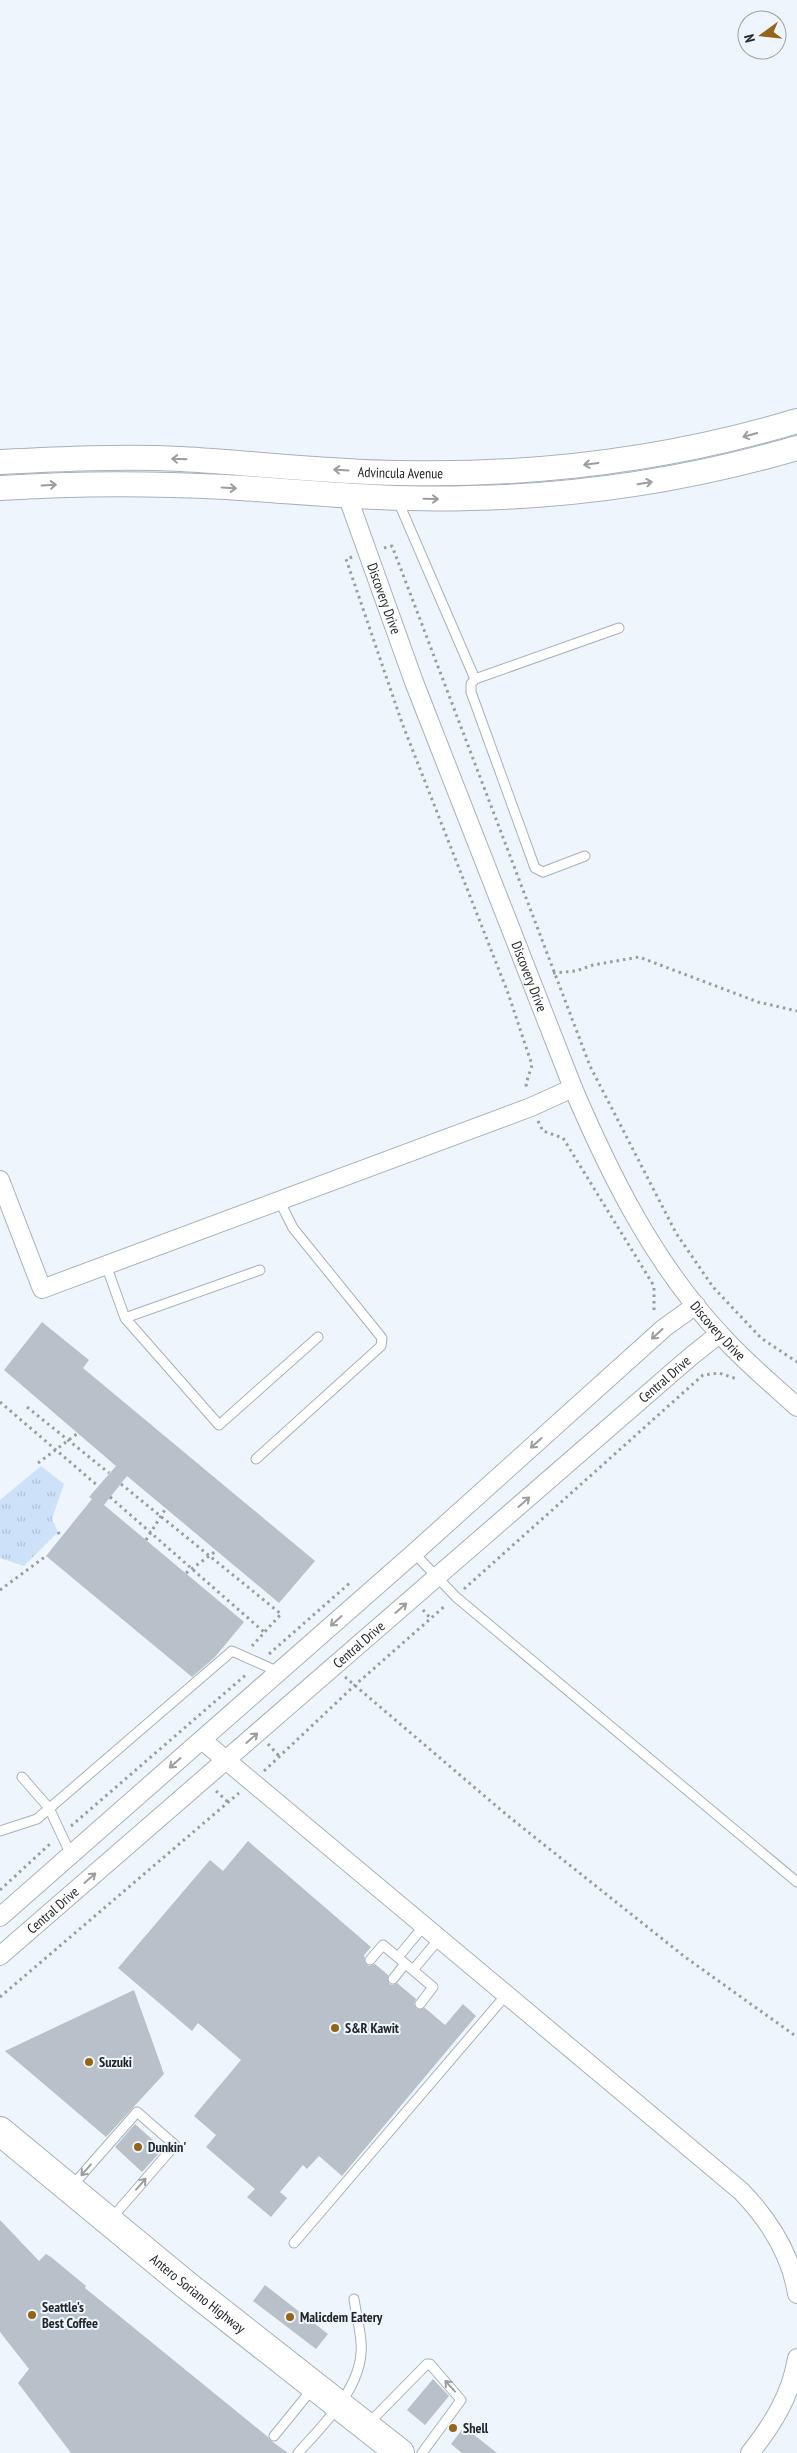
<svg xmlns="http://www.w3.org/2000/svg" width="797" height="2453" font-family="'PT Sans Narrow',sans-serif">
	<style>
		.park { fill: url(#park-tufts) }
		.building { fill: #b8c0c9 }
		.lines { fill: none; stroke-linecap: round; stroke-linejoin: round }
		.lane-casing { stroke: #a8b0b9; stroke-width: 11 }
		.street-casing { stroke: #a8b0b9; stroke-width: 20 }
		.secondary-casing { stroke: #a8b0b9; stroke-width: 26 }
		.primary-casing { stroke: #a8b0b9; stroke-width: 30 }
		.path { stroke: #989da4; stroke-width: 3; stroke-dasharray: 2.5 4; stroke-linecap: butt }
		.lane { stroke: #fff; stroke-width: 9 }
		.street { stroke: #fff; stroke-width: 18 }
		.secondary { stroke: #fff; stroke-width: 24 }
		.primary { stroke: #fff; stroke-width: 28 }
		.oneway { stroke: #9c9d9f }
		.poi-dot { fill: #956416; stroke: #eef5fd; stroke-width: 2 }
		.labels { text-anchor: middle; stroke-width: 4; stroke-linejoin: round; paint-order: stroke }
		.street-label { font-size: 14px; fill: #222529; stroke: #eef5fd }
		.poi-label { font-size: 14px; font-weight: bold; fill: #222529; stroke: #eef5fd; text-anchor: start }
	</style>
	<defs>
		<pattern id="park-tufts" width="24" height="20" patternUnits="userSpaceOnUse" patternTransform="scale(1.25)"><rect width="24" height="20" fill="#cde1f9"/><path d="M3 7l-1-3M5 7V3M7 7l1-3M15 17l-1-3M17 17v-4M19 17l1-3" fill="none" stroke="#b0c1d5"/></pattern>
	</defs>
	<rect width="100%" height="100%" fill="#eef5fd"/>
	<path class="park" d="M41,1466L64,1484L52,1519L58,1532L24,1566L0,1558V1500Z"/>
	<path class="building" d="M42,1322L89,1360L83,1368L315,1561L279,1603L127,1476L104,1505L244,1622L215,1657L192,1677L46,1556L92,1499L89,1497L116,1466L4,1370Z
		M248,1841L371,1947L364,1955L366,1964L369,1966L375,1964L388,1975L389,1984L393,1985L397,1983L416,1999L414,2004L417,2009L425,2008L445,2025L463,2004L476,2016L342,2176L319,2156L307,2169L303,2165L280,2192L287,2198L271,2217L247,2197L255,2189L206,2147L216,2135L194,2116L241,2060L198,2023L192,2031L118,1968L210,1860L223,1871Z
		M134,1990L164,2074L106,2137L5,2051Z
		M135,2124L163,2149L142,2172L115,2147Z
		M0,2220L39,2261L46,2254L51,2257L86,2286L85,2288L268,2437L270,2440L288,2453H71L18,2383L29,2369L0,2332Z
		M265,2285L328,2334L316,2349L253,2301Z
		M433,2379L449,2396L425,2425L407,2410Z
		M464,2427L497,2453H462L451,2444Z"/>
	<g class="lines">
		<g class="lane-casing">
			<path id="lane" d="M398,501L475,679
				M585,856L543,872L535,868L471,692V684L475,679L619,628
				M106,1265L125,1318L219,1425L318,1337
				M125,1318L260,1270
				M256,1459L381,1346L382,1338L293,1228L279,1200
				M414,1553L456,1597L797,1882
				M22,1777L49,1808L71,1855
				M0,1831L37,1819L232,1651L279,1672
				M398,1957L423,1927
				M370,1960L383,1945L433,1987L420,2004
				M413,1970L439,1939
				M393,1979L405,1964
				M72,2186L137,2112L175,2145L111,2219
				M294,2243L506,1995
				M367,2425L427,2364H430L461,2400L422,2453
				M274,2436L313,2388
				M298,2453C325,2423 365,2385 361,2342C360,2328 356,2313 354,2299"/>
		</g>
		<g class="street-casing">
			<g id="street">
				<path id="s1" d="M347,495L414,682L573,1088C611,1177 654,1263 720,1334C743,1360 771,1383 797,1407"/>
				<path d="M0,1180L42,1289L531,1107L573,1088"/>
				<path d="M202,1740L741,2191C769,2220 791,2254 797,2294"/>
				<path d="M0,1917L414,1553L664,1328L696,1305"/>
				<path id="s2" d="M0,1956L689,1358L719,1334"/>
				<path d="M750,2453C773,2424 791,2395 797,2358"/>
			</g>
		</g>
		<g class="secondary-casing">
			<g id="secondary">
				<path id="s3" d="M0,462C60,459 121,456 181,459C254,463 326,472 399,473C534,476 667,460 797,421"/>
				<path d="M0,488C75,483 150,483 226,487C307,492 389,501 471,498C582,496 691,479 797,448"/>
			</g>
		</g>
		<g class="primary-casing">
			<g id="primary">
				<path id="s4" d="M0,2131L185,2284L400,2453"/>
			</g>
		</g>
		<path class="path" d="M384,548L392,546L402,572L590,1066L676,1233L713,1287L761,1338L797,1362
			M352,557L346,559L402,723L508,993L532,1065L526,1084L527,1089
			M553,973L576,971L593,965L639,957L758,1002L797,1011
			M538,1121L543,1131L563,1138L654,1286V1314
			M0,1402L98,1486
			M27,1407L109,1473
			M38,1463L78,1433
			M121,1484L281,1614L252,1646
			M110,1497L264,1632
			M58,1532L61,1537
			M146,1540L166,1508
			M186,1573L216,1551
			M464,1589L703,1375L719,1373L737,1379
			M0,1590L46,1556
			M423,1610L431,1619
			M269,1654L351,1582
			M345,1677L508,1816L685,1957L797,2037
			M268,1744L279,1756
			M264,1771L354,1686L446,1605
			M216,1791L228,1802
			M71,1826L248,1673
			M0,1890L51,1843
			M0,1997L239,1793"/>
		<use href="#lane" class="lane"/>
		<use href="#street" class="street"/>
		<use href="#secondary" class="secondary"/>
		<use href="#primary" class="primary"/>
	</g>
	<defs><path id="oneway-shaft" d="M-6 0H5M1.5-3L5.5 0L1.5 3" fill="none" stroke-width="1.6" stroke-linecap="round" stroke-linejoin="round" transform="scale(1.25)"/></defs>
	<g class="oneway">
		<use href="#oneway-shaft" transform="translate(750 435) rotate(164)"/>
		<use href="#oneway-shaft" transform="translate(179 459) rotate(-178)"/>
		<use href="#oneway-shaft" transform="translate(591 464) rotate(173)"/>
		<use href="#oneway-shaft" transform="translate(341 470) rotate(-176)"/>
		<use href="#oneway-shaft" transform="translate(645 483) rotate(-10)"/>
		<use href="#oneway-shaft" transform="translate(49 485) rotate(-3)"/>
		<use href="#oneway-shaft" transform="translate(229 488) rotate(3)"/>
		<use href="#oneway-shaft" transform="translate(431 499) rotate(1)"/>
		<use href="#oneway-shaft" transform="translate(657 1334) rotate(138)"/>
		<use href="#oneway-shaft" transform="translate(536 1443) rotate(138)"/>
		<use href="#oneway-shaft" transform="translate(524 1502) rotate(-41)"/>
		<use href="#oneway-shaft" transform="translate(401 1608) rotate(-41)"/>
		<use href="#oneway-shaft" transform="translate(336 1621) rotate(138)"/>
		<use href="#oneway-shaft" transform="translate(252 1738) rotate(-41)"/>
		<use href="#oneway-shaft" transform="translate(175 1763) rotate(139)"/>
		<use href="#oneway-shaft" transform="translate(90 1878) rotate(-41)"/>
		<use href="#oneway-shaft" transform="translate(86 2170) rotate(131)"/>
		<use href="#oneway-shaft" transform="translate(141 2184) rotate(-49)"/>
		<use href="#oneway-shaft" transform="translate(450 2386) rotate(-132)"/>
	</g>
	<g class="poi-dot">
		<circle cx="335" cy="2028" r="5"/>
		<circle cx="89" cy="2062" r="5"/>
		<circle cx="138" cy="2147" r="5"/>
		<circle cx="32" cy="2315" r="5"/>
		<circle cx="290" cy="2317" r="5"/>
		<circle cx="453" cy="2428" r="5"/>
	</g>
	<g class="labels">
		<g class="street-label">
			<text dy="5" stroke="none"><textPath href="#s3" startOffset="401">Advincula Avenue</textPath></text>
			<text dy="5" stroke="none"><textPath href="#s1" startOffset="110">Discovery Drive</textPath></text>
			<text dy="5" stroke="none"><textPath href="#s1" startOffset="515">Discovery Drive</textPath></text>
			<text dy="5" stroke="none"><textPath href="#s1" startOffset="919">Discovery Drive</textPath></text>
			<text dy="5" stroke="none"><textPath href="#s2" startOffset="880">Central Drive</textPath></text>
			<text dy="5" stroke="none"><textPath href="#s2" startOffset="475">Central Drive</textPath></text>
			<text dy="5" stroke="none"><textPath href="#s2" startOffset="70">Central Drive</textPath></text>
			<text dy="5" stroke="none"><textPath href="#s4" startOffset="256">Antero Soriano Highway</textPath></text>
		</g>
		<g class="poi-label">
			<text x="345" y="2033">S&amp;R Kawit</text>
			<text x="99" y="2067">Suzuki</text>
			<text x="148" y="2152">Dunkin'</text>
			<text x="42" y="2312">Seattle's<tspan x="42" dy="16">Best Coffee</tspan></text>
			<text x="300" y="2322">Malicdem Eatery</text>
			<text x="463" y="2433">Shell</text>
		</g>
	</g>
	<g transform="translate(762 35) rotate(255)"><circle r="24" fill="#eef5fd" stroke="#9ca2a8"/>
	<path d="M0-4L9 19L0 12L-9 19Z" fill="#956416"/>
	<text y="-8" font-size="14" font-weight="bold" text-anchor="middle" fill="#222529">N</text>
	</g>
</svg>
